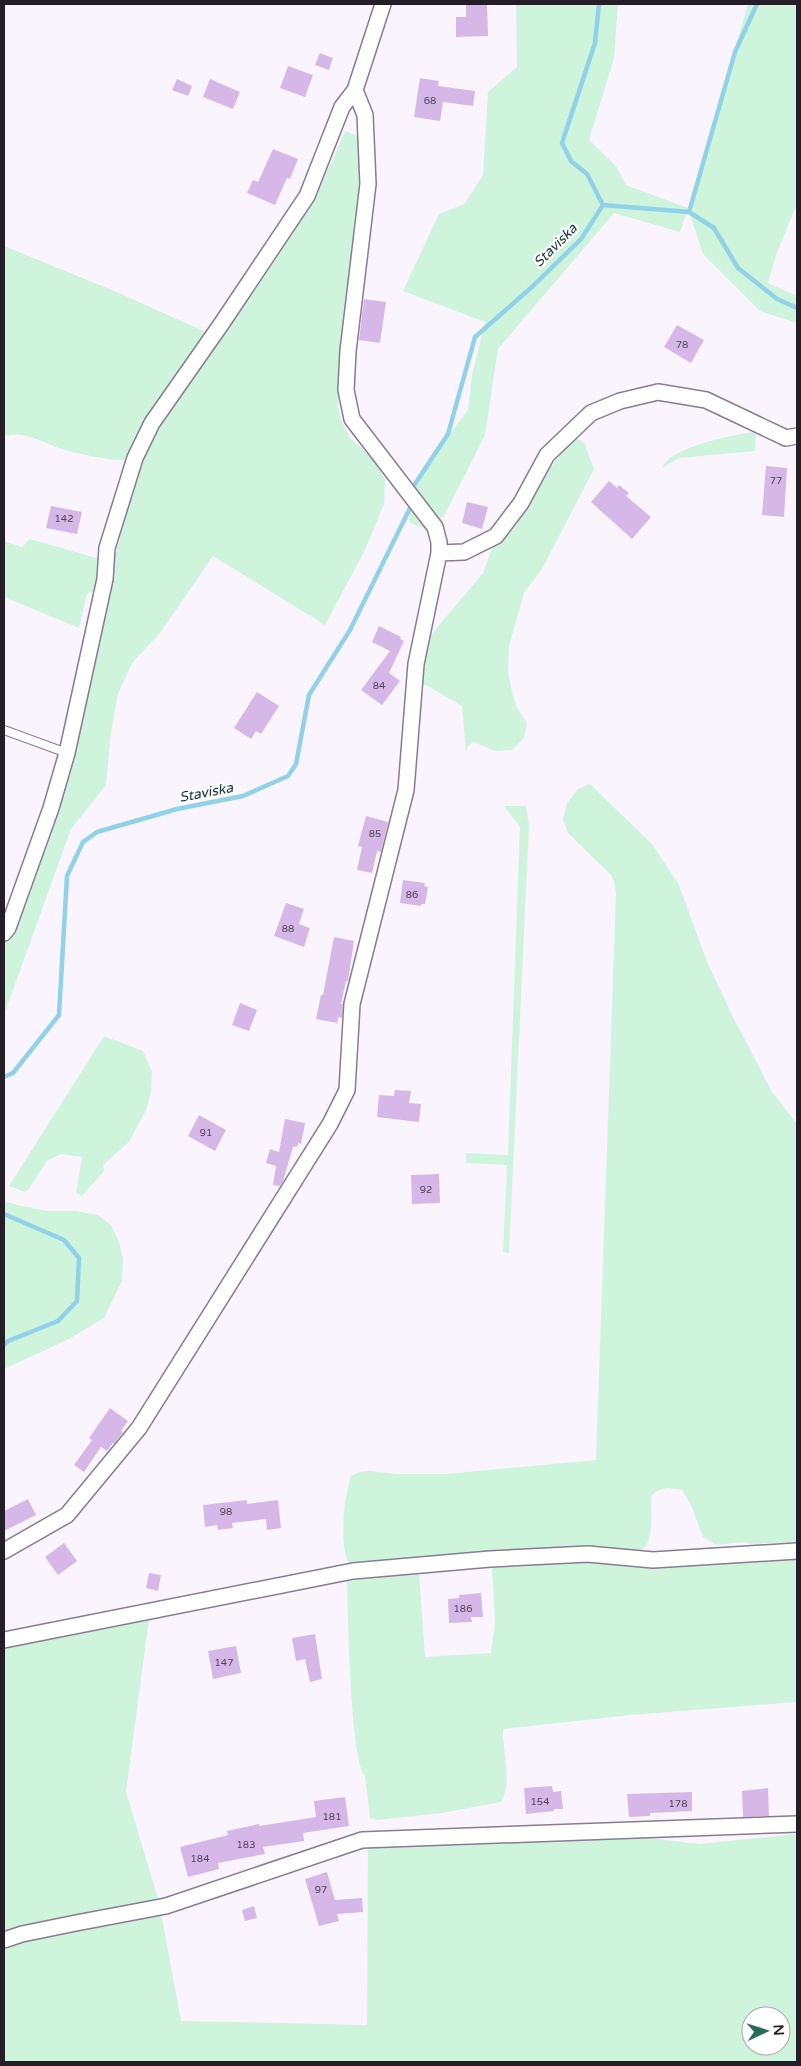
<svg xmlns="http://www.w3.org/2000/svg" width="801" height="2066" font-family="'Varela Round',sans-serif">
	<style>
		.green { fill: #cff4dc; fill-rule: evenodd }
		.lines { fill: none; stroke-linecap: round; stroke-linejoin: round }
		.stream { stroke: #90d2e7; stroke-width: 4.5 }
		.building { fill: #d5b8e8 }
		.service-casing { stroke: #897b92; stroke-width: 10 }
		.minor-casing { stroke: #897b92; stroke-width: 18 }
		.service { stroke: #fff; stroke-width: 8 }
		.minor { stroke: #fff; stroke-width: 15 }
		.labels { text-anchor: middle; stroke-width: 4.5; stroke-linejoin: round; paint-order: stroke }
		.number-label { font-size: 10px; fill: #504457 }
		.water-label { font-size: 14px; font-style: italic; fill: #183741; stroke: #fff }
	</style>
	<rect width="100%" height="100%" fill="#faf4fe"/>
	<path class="green" d="M516,4H618L614,58L589,140L616,166L626,185L688,208L748,4H797V204L777,252L768,283L797,296V323L760,311L703,254L688,209L680,232L614,213L498,349L485,435L445,514L430,531L410,523L408,496L422,470L468,410L472,375L485,322L403,291L439,214L464,204L483,175L488,92L517,67Z
		M345,131L363,138L364,182L341,349L338,407L341,420L351,439L377,462L385,480L384,504L364,552L325,625L213,556L160,633L132,663L118,694L111,732L106,785L71,829L4,1015V913L62,756L140,463L163,418L242,302L292,235L332,162Z
		M4,246L112,290L206,332L127,460C105,460 83,455 62,449C44,444 26,430 7,436L4,434Z
		M756,432L755,451L679,458L662,468C670,447 735,434 756,432Z
		M574,437L584,442L594,469L542,569L524,593L509,646L508,670L512,692L517,708L527,723L524,738L512,750L495,751L473,742L468,746L466,752L462,706L417,680L430,636L483,573L494,543Z
		M30,539L100,559L97,590L87,594L79,628L4,597V541L22,547Z
		M590,784L652,844L679,885L707,962L733,1017L772,1092L797,1124V1542L750,1544L744,1542L716,1545L703,1537L691,1505L682,1490C669,1487 662,1486 651,1496C651,1511 655,1546 639,1551L574,1547L479,1553L349,1564C339,1548 344,1494 351,1476L359,1472L369,1471L396,1474H446L596,1460L616,892L614,881L611,875L568,833L563,820L567,803L578,789Z
		M504,806H526L529,826L509,1253L503,1252L507,1165L466,1163V1153L508,1155L520,827Z
		M104,1036L143,1051L152,1072L151,1092L146,1110L129,1142L103,1165L104,1171L82,1196L76,1193L82,1157L61,1154L47,1161L29,1189L25,1192L9,1186Z
		M4,1201L17,1205L47,1211H76L98,1215L111,1225L119,1242L123,1259L122,1281L104,1318L69,1339L4,1369Z
		M792,1556L797,1561V1702L631,1715L503,1729C502,1752 513,1782 501,1802L442,1813L377,1820L370,1818L365,1776C350,1762 348,1610 347,1581L419,1572L425,1657L491,1653L495,1623L492,1567L603,1561Z
		M149,1619L126,1792L159,1902L181,2021L367,2025L368,1845L591,1831L699,1844L797,1834V2062H4V1648ZM751,2016H781V2046H751Z"/>
	<g class="lines">
		<path class="stream" d="M603,205L689,212L714,228L738,268L777,299L797,308
			M689,212L735,52L757,4
			M415,484L448,434L475,337L533,286L581,239L603,205L587,174L571,161L562,143L595,43L599,4
			M4,1077L13,1073L59,1015L67,876L83,842L97,832L177,809L243,796L288,776L296,764L309,695L350,630L413,502
			M4,1214L64,1240L79,1258L77,1301L58,1321L8,1341L4,1345"/>
	</g>
	<path class="building" d="M466,4H487L488,36L456,37V17H466Z
		M320,53L333,58L329,70L315,65Z
		M288,66L313,75L305,97L280,88Z
		M420,78L439,81L438,86L475,91L473,106L443,102L440,121L414,117Z
		M177,79L192,86L188,96L172,90Z
		M210,79L240,92L233,109L203,97Z
		M273,149L298,159L290,179L287,178L275,205L247,193L253,180L258,182Z
		M364,299L386,302L380,343L359,340Z
		M677,325L704,340L691,363L664,347Z
		M766,466L787,468L784,517L762,515Z
		M609,481L617,488L619,485L629,493L626,496L651,517L632,539L591,502Z
		M467,502L488,507L482,529L462,523Z
		M51,506L82,512L77,534L46,528Z
		M379,626L401,637L400,639L404,641L389,673L400,681L382,705L361,690L390,651L372,642Z
		M257,692L279,706L261,734L256,731L251,739L234,728Z
		M366,816L388,822L381,852L377,851L372,873L357,870L362,847L358,846Z
		M403,880L425,883L424,886L428,887L425,904H421V906L400,903Z
		M286,903L304,909L299,924L310,928L304,947L274,936Z
		M334,937L354,941L348,981H346L341,1004H343L342,1018L338,1017L337,1023L316,1019L321,995H323Z
		M240,1003L257,1010L249,1031L232,1025Z
		M395,1090L411,1091L409,1103L421,1104L419,1122L377,1117L379,1095L394,1096Z
		M199,1115L226,1130L215,1151L188,1136Z
		M285,1119L305,1123L301,1144L298,1143V1146L293,1147L283,1181L280,1186L273,1185L276,1166L266,1163L270,1149L279,1152Z
		M439,1174L440,1203L412,1204L411,1175Z
		M110,1408L128,1421L121,1431L123,1432L114,1444L113,1443L107,1451L101,1447L84,1472L74,1465L92,1440L89,1438Z
		M28,1499L36,1515L4,1531V1511Z
		M247,1500V1504L278,1500L281,1528L267,1530L266,1519L232,1523L233,1528L218,1530L217,1525L205,1527L203,1505Z
		M64,1543L77,1561L58,1575L45,1557Z
		M149,1573L161,1575L158,1591L146,1588Z
		M481,1593L483,1617H471L472,1622L449,1623L448,1599L459,1598V1595Z
		M315,1634L322,1679L310,1682L305,1659L296,1661L292,1638Z
		M236,1646L241,1673L213,1679L208,1651Z
		M552,1786L553,1792L561,1791L563,1809H554V1811L526,1814L524,1788Z
		M768,1788L769,1816L743,1817L742,1791Z
		M692,1792V1811L650,1813V1816L629,1817L627,1794Z
		M345,1797L349,1826L303,1833L304,1841L263,1847L265,1854L218,1863L219,1869L188,1877L180,1847L228,1835L227,1831L259,1824V1826L316,1817L314,1801Z
		M327,1872L335,1900L362,1898L363,1912L337,1914L339,1921L319,1926L305,1879Z
		M254,1906L257,1918L245,1921L242,1910Z"/>
	<g class="lines">
		<g class="service-casing">
			<path id="service" d="M4,730L67,753"/>
		</g>
		<g class="minor-casing">
			<path id="minor" d="M439,553L464,552L496,536L521,503L547,455L591,413L620,401L658,392L706,400L786,438L797,436
				M4,933L8,928L51,808L67,753L105,579L107,548L135,458L152,423L222,323L307,196L342,107L355,90
				M4,1551L67,1515L139,1428L330,1124L347,1090L352,1004L406,790L416,664L439,553V542L435,527L352,419L346,390L348,351L368,184L365,115L355,90L383,4
				M4,1640L353,1571L490,1559L588,1554L653,1560L797,1551
				M4,1940L22,1934L76,1923L166,1906L362,1840L797,1824"/>
		</g>
		<use href="#service" class="service"/>
		<use href="#minor" class="minor"/>
	</g>
	<g class="labels">
		<g class="number-label">
			<text x="430" y="104">68</text>
			<text x="682" y="348">78</text>
			<text x="776" y="484">77</text>
			<text x="64" y="522">142</text>
			<text x="379" y="689">84</text>
			<text x="375" y="837">85</text>
			<text x="412" y="898">86</text>
			<text x="288" y="932">88</text>
			<text x="206" y="1136">91</text>
			<text x="426" y="1193">92</text>
			<text x="226" y="1515">98</text>
			<text x="463" y="1612">186</text>
			<text x="224" y="1666">147</text>
			<text x="540" y="1805">154</text>
			<text x="678" y="1807">178</text>
			<text x="332" y="1820">181</text>
			<text x="246" y="1848">183</text>
			<text x="200" y="1862">184</text>
			<text x="321" y="1893">97</text>
		</g>
		<g class="water-label">
			<text transform="translate(555 245) rotate(-45)" y="5">Staviska</text>
			<text transform="translate(206 792) rotate(-11)" y="5">Staviska</text>
		</g>
	</g>
	<rect width="801" height="2066" fill="none" stroke="#241e27" stroke-width="10"/>
	<g transform="translate(766 2031) rotate(86)"><circle r="24" fill="#ffffff" stroke="#a7a5a9"/>
	<path d="M0-4L9 19L0 12L-9 19Z" fill="#276b5c"/>
	<text y="-8" font-size="14" font-weight="bold" text-anchor="middle" fill="#241e27">N</text>
	</g>
</svg>
